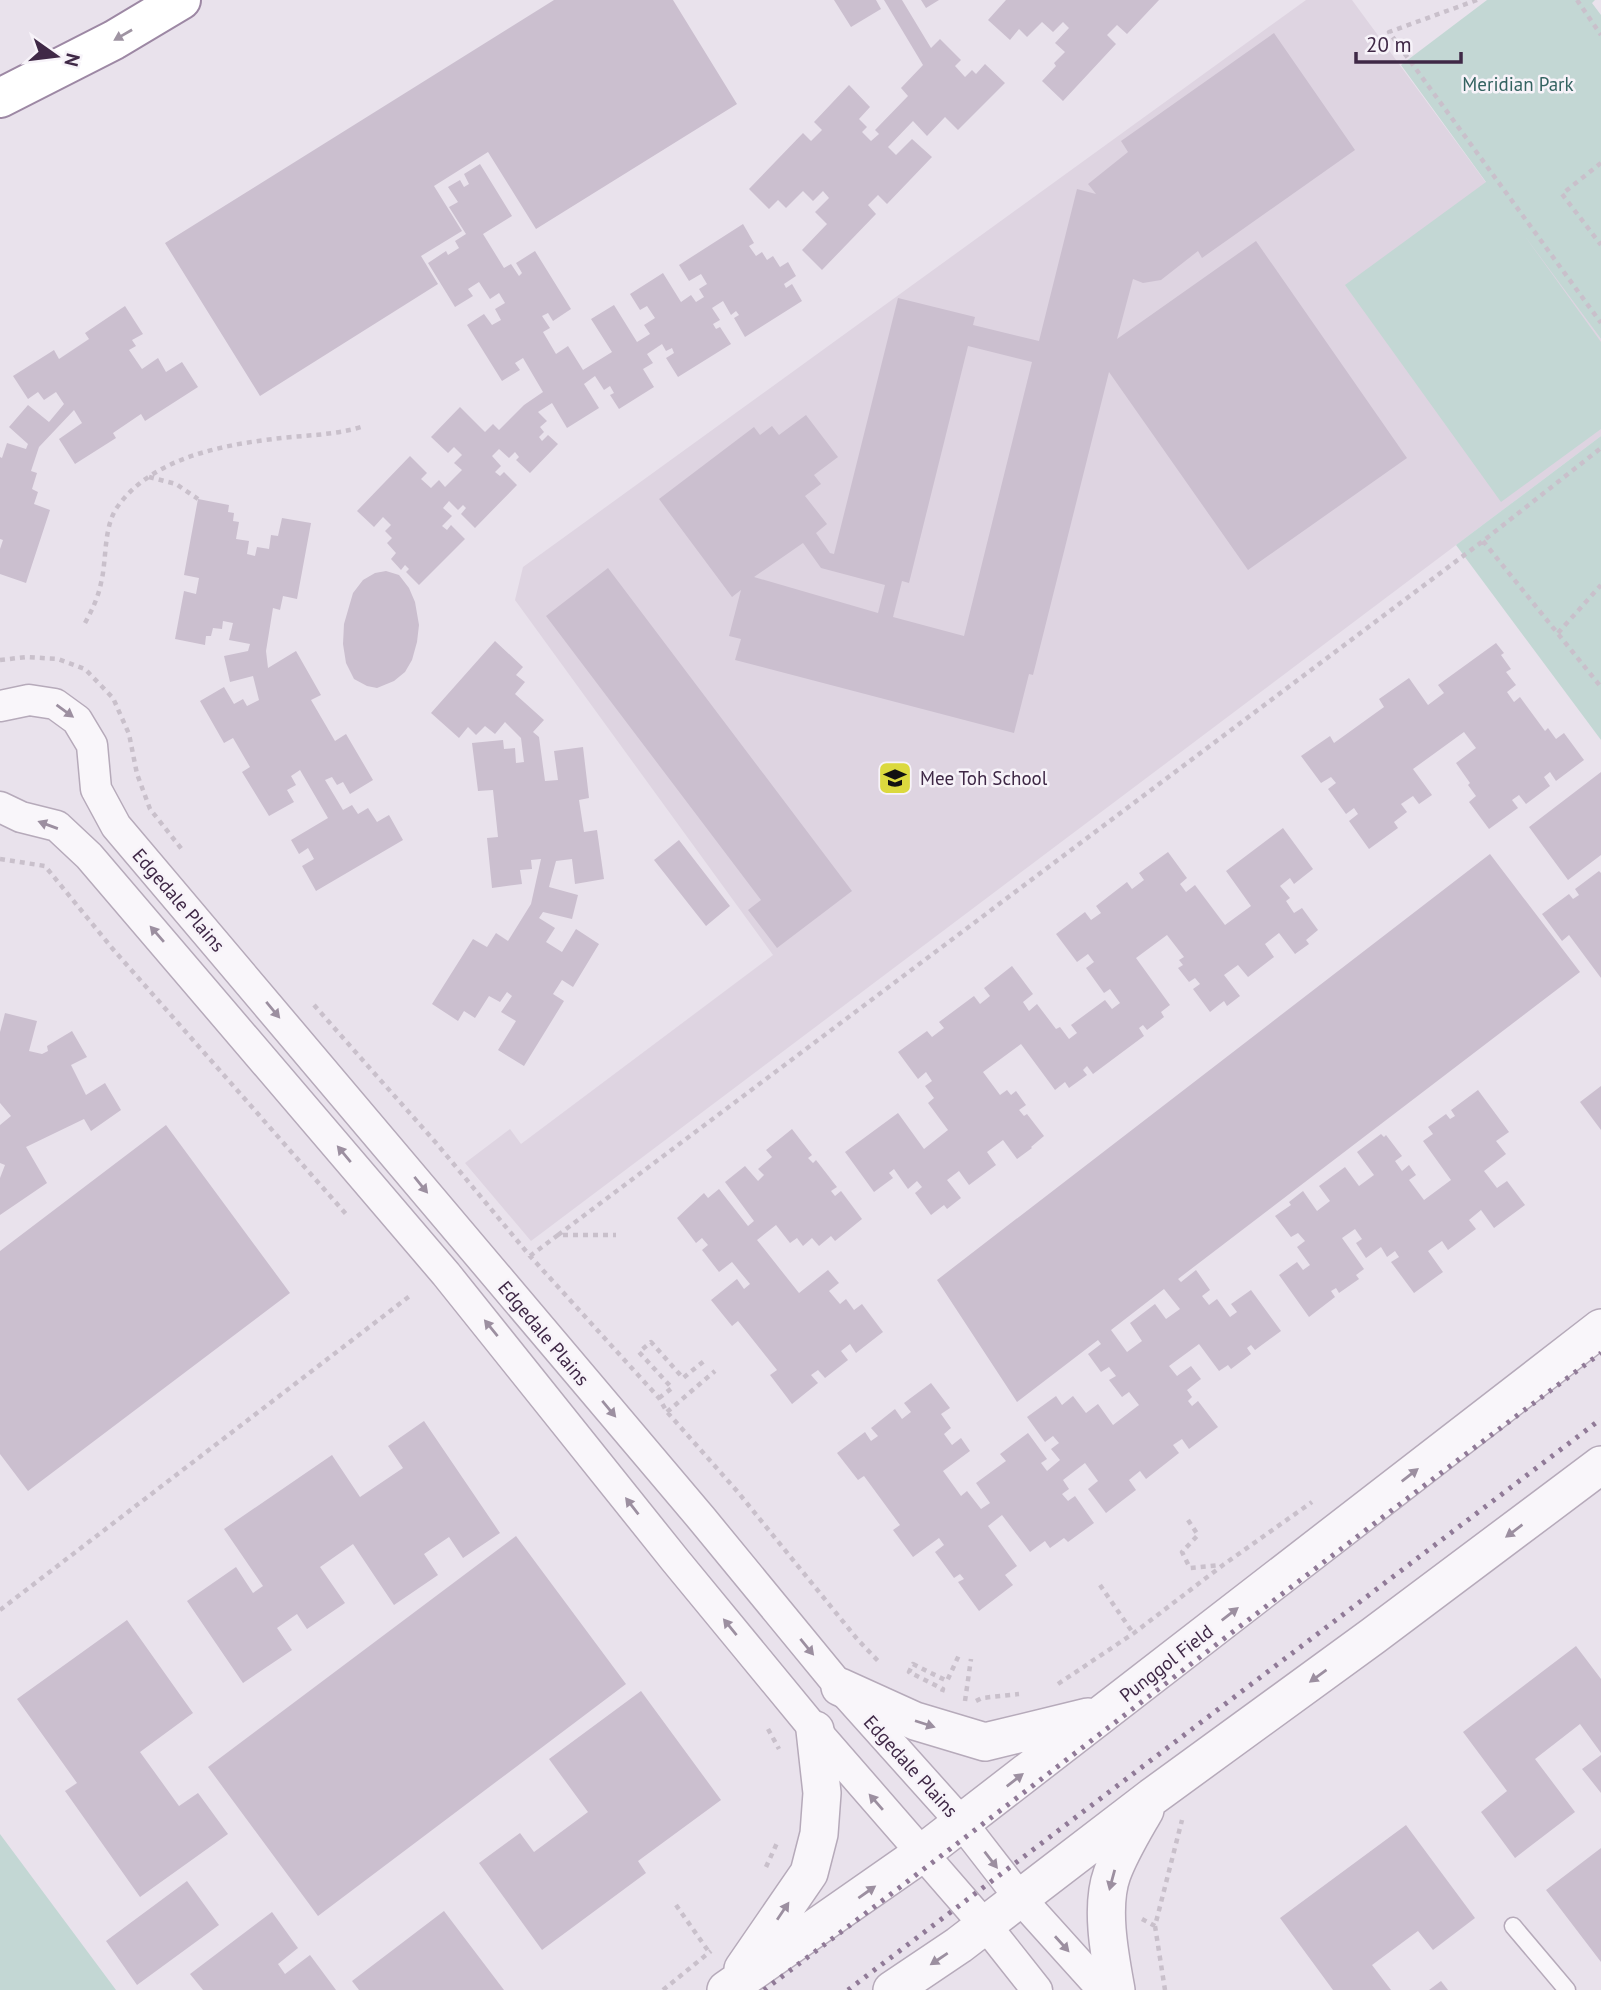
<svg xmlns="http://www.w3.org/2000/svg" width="1601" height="1990" font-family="'PT Sans',sans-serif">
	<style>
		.built { fill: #ded4e1 }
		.green { fill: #c3d7d4 }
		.building { fill: #cbbfcf; fill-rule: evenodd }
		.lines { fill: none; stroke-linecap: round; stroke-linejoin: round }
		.service-casing { stroke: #b6aaba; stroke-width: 19 }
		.minor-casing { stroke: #b6aaba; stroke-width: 33 }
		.tertiary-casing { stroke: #b6aaba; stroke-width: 40 }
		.motorway-casing { stroke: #9d88a4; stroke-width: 42 }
		.path { stroke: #c9c0cb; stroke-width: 4.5; stroke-dasharray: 5 5; stroke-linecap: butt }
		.service { stroke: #f9f6fa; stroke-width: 16 }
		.minor { stroke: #f9f6fa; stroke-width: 30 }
		.tertiary { stroke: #f9f6fa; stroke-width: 37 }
		.motorway { stroke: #fff; stroke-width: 38 }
		.rail { stroke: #907a97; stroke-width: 5; stroke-dasharray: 3.5 7; stroke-linecap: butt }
		.oneway { fill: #9f94a2 }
		.oneway2 { fill: #9c8fa0 }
		.labels { text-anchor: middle; stroke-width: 5; stroke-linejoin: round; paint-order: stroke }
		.park-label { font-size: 19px; fill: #346361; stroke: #f7f3f9 }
		.poi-label { font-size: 19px; fill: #3f2846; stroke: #f7f3f9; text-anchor: start }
		.street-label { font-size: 19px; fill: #3f2846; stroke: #f7f3f9 }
	</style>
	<rect width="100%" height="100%" fill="#e9e2ec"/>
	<path class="built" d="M1306,0H1352L1601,339V436L531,1241L465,1163L510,1129L521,1144L773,955L515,600L523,567Z"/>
	<path class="green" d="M1487,0H1595L1592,3L1601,15V339L1524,235L1601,342V429L1501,502L1345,285L1486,182L1401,65Z
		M1601,436V740L1456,545Z
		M0,1834L116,1990H0Z"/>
	<path class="building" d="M554,0H673L737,104L536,229L488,152L434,186L462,231L421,256L438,284L260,396L165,243Z
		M834,0H876L881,9L851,27Z
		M884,0H902L931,48L940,39L961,60L955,66L965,77L972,70L976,74L985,64L1005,83L958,130L945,117L927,136L913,121L888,147L896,155L912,139L932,157L887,204L878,195L868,205L876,214L822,270L802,250L827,224L815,212L829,198L823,191L813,201L803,191L786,208L778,200L769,209L749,189L803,133L811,141L822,130L814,122L849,85L870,107L859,119L867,127L862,132L871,141L879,134L875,130L908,96L901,88L923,65Z
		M921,0H939L926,8Z
		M1006,0H1159L1127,34L1117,25L1107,35L1116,44L1063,101L1042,81L1056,66L1054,63L1065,52L1055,43L1069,28L1063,22L1053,32L1042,22L1027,37L1019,29L1010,40L988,20Z
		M1274,33L1355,150L1202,258L1198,251L1161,280L1143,283L1133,279L1117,339L1256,241L1407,458L1248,570L1109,372L1033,675L1029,674L1014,733L735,660L741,639L729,636L741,590L732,597L659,499L754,427L760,435L772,426L779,435L806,415L838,457L814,475L821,484L805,496L827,524L816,533L830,553L834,554L898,298L975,317L973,325L1039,341L1077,189L1096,194L1088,184L1128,152L1121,141ZM968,346L1032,362L964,636L893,617L902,581L909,583ZM803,543L821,568L885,585L878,613L754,577Z
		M480,164L512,216L483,234L504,268L511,264L519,276L522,273L516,263L535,251L571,309L553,321L548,313L542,316L550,328L543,332L556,354L568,346L583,370L612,352L591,319L614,305L637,342L650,334L644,325L655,318L647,306L640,310L630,294L663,273L681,302L691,295L696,302L704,297L699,289L707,284L701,274L689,281L679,265L743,224L754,243L749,246L756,256L762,252L767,260L773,256L780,267L788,262L796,276L784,284L786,288L792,284L802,301L745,337L734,318L739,315L736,311L731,315L723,301L712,308L720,320L713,324L716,329L720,327L731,344L678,377L666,358L674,353L672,348L666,351L662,344L647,354L653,363L643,369L654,387L619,409L610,395L614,393L610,386L604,390L595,376L584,384L599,408L567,428L552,403L538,412L547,421L540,427L544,432L539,437L542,441L548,435L558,444L530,473L516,460L519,457L515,452L509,458L499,449L492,456L501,466L495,472L500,476L504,472L517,485L475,528L461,514L466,508L463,505L458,510L449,501L443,508L452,516L442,526L447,530L451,525L465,539L419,585L406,572L409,569L405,565L401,570L391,559L396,553L387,543L392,538L385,531L391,525L383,517L374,527L357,511L410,456L427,473L421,479L431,488L439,480L445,487L462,470L454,463L462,455L454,447L448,453L431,437L460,407L485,432L493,424L499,430L524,405L543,392L523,358L515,363L520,370L502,381L467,325L484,314L492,325L501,320L495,309L505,303L499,293L490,299L479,282L468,289L473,296L455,307L428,263L446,251L448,255L459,248L455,241L466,234L449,207L458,202L448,187L460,180L464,187L469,184L464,174Z
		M125,306L143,334L132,340L136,346L129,350L142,369L158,358L166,372L182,362L198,387L145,421L141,414L113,433L116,438L75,464L59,439L82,423L74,410L39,447L31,471L37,473L32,489L38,492L34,504L50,510L26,583L0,574V549L3,540L0,539V457L2,458L7,443L26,449L28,444L9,427L28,405L49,422L64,404L56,392L44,400L38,392L28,399L13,376L54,350L59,359L89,339L85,333Z
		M198,499L229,505L228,512L234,513L233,521L239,522L236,539L249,541L247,554L255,556L257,547L269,549L271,535L278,536L282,518L311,523L297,599L283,596L280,610L273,608L266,651L268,668L296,651L321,695L311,700L335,741L346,734L373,780L350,794L343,782L337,785L332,777L325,780L343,810L352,805L358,814L368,808L377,822L389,815L403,840L316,891L302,866L314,859L308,848L299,854L291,840L328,818L300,770L291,776L296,785L287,790L294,802L269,816L242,772L250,767L233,738L224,743L200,701L224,687L234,704L243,699L247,706L259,700L253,676L230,682L224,656L248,651L250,644L229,640L233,623L223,621L222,629L213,628L211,636H206L205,645L175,639L184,591L196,594L199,578L184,575Z
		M608,568L852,891L777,948L748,910L761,900L546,616Z
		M386,571L399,575L409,588L415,602L419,625L417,642L412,660L405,672L394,681L377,688L367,686L354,679L346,663L343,644L344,624L353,593L363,580L375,573Z
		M495,641L523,667L516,675L525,682L515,694L544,720L533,732L539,737L545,781L558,780L554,751L583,747L589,798L579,800L584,832L597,830L604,879L575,884L572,859L556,861L549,887L578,895L572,919L543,912L539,918L555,928L546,942L562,952L576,929L599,944L573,987L562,980L553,994L564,1001L524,1066L498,1050L516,1021L501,1012L512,996L507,992L500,1002L489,996L475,1018L464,1011L458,1021L432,1004L473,939L487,947L496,933L508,941L531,904L541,859L531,860L532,869L520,870L522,884L492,888L487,838L498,837L493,790L478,791L472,743L503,740L504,749L515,748L516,763L524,762L521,738L505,722L495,734L485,726L476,735L468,727L459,738L431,713Z
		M1496,643L1504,653L1501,655L1511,669L1506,672L1516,685L1507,692L1514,702L1520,697L1545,731L1548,728L1556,739L1564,733L1584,760L1556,781L1550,772L1544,777L1550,786L1526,804L1519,795L1512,800L1518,808L1489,829L1469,802L1476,796L1468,785L1470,783L1456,763L1476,748L1464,732L1413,769L1432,795L1419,804L1413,796L1401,804L1407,812L1394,822L1398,828L1369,849L1349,821L1358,814L1354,808L1346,814L1328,789L1336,783L1331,777L1321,783L1301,756L1330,736L1334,743L1384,707L1379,699L1409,678L1428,705L1444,693L1438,685Z
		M1601,772V855L1568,880L1529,827Z
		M1283,828L1313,869L1294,884L1290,878L1280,886L1290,898L1286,901L1294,913L1302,908L1318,930L1306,940L1309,944L1295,954L1279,933L1265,944L1274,957L1248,977L1238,965L1224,975L1240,996L1227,1006L1224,1001L1210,1012L1193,989L1200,984L1195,978L1189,982L1178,968L1183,965L1179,960L1184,957L1167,935L1136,958L1170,1005L1161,1012L1164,1017L1147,1030L1143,1025L1139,1028L1144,1036L1093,1074L1087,1066L1083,1070L1087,1075L1069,1088L1065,1082L1055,1090L1021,1044L983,1072L1000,1095L1007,1090L1011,1095L1016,1091L1026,1105L1019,1110L1024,1116L1027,1114L1044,1136L1031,1147L1032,1148L1017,1159L1003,1140L987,1152L996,1165L969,1185L959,1171L947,1180L961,1198L947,1209L944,1205L931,1215L915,1193L922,1187L917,1181L908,1189L894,1169L889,1173L893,1178L874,1192L845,1152L898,1113L924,1149L948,1130L928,1103L934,1098L925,1086L932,1081L926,1072L918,1079L898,1052L927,1031L932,1037L944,1028L939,1022L974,996L980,1004L990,996L984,988L1012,966L1033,994L1023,1002L1029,1011L1037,1004L1056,1029L1060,1027L1069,1039L1077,1033L1071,1025L1105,1000L1112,1009L1120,1003L1110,989L1104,993L1086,968L1094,962L1088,954L1077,962L1056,934L1085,912L1091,920L1101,913L1096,906L1127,882L1132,889L1144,880L1139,873L1168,852L1187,878L1180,884L1186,892L1195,885L1225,925L1251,906L1226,871Z
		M679,840L730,906L706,926L654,860Z
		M1490,854L1580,972L1178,1279L1181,1282L1196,1270L1210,1290L1202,1296L1209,1305L1217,1299L1230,1317L1237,1312L1231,1304L1251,1290L1281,1331L1255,1350L1251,1345L1247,1348L1251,1354L1231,1369L1228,1365L1219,1371L1199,1344L1169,1366L1177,1376L1191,1366L1201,1379L1187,1390L1192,1397L1188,1401L1192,1406L1198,1401L1218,1427L1189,1449L1182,1439L1173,1445L1179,1453L1146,1479L1140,1471L1129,1480L1136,1490L1106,1513L1088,1489L1098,1481L1085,1463L1063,1480L1069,1489L1062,1494L1068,1501L1075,1496L1094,1523L1068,1542L1064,1538L1050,1548L1045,1541L1030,1552L1002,1515L988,1526L1017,1566L1005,1575L1013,1585L979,1611L958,1582L964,1579L960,1574L954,1578L935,1552L944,1545L939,1538L913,1557L893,1530L900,1525L864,1476L858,1480L837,1453L865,1432L871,1441L878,1436L871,1428L895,1409L902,1419L911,1412L904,1403L931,1383L950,1408L941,1414L951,1428L944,1434L952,1445L961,1438L970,1451L943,1471L961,1496L967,1491L981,1509L990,1503L976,1483L1006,1461L1000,1454L1028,1433L1047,1459L1041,1463L1047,1471L1060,1460L1051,1449L1059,1443L1053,1436L1045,1442L1027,1417L1056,1396L1062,1405L1073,1396L1086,1413L1098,1404L1113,1425L1139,1405L1129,1392L1122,1397L1109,1380L1116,1376L1109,1367L1101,1372L1088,1354L1101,1344L1098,1340L1017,1402L937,1280ZM1164,1289L1180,1309L1166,1319L1155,1304L1130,1323L1142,1341L1127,1352L1111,1330Z
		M1599,871L1601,873V978L1569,935L1562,941L1542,914L1569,894L1573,899L1579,895L1575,889Z
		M5,1013L37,1021L29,1051L42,1054L48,1051L47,1046L72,1031L87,1057L71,1065L86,1095L105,1083L121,1110L91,1131L84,1119L26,1147L47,1183L0,1215V1178L5,1165L0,1163V1125L11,1116L0,1103V1032Z
		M1601,1086V1130L1580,1102Z
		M1478,1090L1509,1132L1496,1141L1506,1154L1484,1171L1497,1188L1507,1181L1525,1205L1494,1228L1481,1210L1469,1220L1476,1229L1448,1250L1442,1241L1428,1251L1443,1272L1414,1293L1391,1262L1399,1257L1395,1251L1387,1257L1381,1247L1366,1258L1356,1243L1362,1239L1355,1229L1342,1238L1364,1269L1356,1275L1359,1279L1339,1293L1336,1288L1331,1291L1335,1297L1309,1317L1279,1275L1297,1262L1303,1270L1310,1265L1297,1247L1305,1241L1298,1233L1291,1237L1275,1216L1291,1205L1289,1202L1303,1191L1317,1211L1330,1201L1319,1186L1345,1167L1359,1186L1374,1175L1357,1152L1381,1134L1384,1137L1386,1135L1402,1156L1395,1161L1402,1171L1409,1165L1416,1175L1409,1180L1424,1200L1451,1180L1423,1141L1433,1134L1428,1127L1446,1114L1450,1119L1455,1116L1451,1110Z
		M166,1125L290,1293L28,1491L0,1454V1251Z
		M792,1129L812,1155L808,1158L813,1163L816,1160L837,1187L831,1191L835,1196L841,1191L862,1219L835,1241L831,1236L819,1246L812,1238L803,1246L797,1238L790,1243L776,1225L757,1240L799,1293L828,1270L839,1283L829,1291L840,1304L846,1299L854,1310L862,1304L883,1332L856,1353L850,1344L841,1351L848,1360L825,1378L818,1370L811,1375L818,1383L792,1404L770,1375L777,1370L738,1321L732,1326L711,1300L737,1279L744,1289L750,1284L732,1262L719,1272L702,1250L708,1245L702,1238L696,1243L677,1218L704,1193L708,1198L719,1189L748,1226L754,1221L725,1182L745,1166L758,1181L764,1175L758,1169L772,1157L766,1150Z
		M424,1421L500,1533L463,1558L449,1537L424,1554L438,1575L394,1605L353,1544L320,1567L345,1603L307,1629L297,1614L277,1628L292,1650L243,1683L187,1601L236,1567L253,1593L263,1586L224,1529L332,1455L360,1497L403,1468L388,1446Z
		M516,1536L626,1684L318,1916L208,1767Z
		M127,1620L193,1713L140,1752L179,1806L198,1793L228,1834L140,1897L65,1791L77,1783L17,1699Z
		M1576,1646L1601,1679V1753L1580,1724L1535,1759L1575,1812L1515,1858L1481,1812L1507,1791L1463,1732Z
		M641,1691L721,1800L638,1861L646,1873L542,1950L479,1863L520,1833L534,1852L588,1812L549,1759Z
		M1601,1755V1793L1582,1769Z
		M1406,1825L1475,1918L1433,1950L1418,1931L1372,1965L1391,1990H1333L1280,1918Z
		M1601,1848V1962L1546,1890Z
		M187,1881L219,1925L137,1985L106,1941Z
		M444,1911L504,1990H359L352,1981Z
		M272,1912L298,1948L278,1964L285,1974L310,1955L336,1990H203L190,1974Z
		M1441,1981L1448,1990H1429Z"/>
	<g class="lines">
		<g class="service-casing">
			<path id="service" d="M1513,1926L1567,1990"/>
		</g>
		<g class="minor-casing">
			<path id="minor" d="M0,706L29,700L55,704L77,720L92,745L96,789L116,826L702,1519L840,1687L961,1822L1020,1898L1103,1990
				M0,807L21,817L57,826L89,856L446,1274L675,1560L815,1730L995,1937L1037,1990"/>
		</g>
		<g class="tertiary-casing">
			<path id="tertiary" d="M840,1687L915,1721L985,1742L1088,1717
				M743,1969L809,1873L819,1834L822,1793L815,1730
				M726,1990L921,1854L1601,1328
				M892,1990L959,1945L1152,1797L1373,1636L1601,1465
				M1116,1990C1110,1957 1100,1907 1112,1874C1120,1852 1133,1831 1145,1810"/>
		</g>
		<g class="motorway-casing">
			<path id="motorway" d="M0,98L114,40L181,0"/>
		</g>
		<path class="path" d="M1477,0L1389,32L1601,323
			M1577,0L1601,35
			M1601,163L1562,194L1601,245
			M149,477L176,484L198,499
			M1483,541L1601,687
			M85,623C92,610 98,598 101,583C107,560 103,526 118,506C153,457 226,444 282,438C309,435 334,435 361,427
			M1558,633L1601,585
			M0,660L27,657L58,659L85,669L113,698L129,734L137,774L150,809L184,852
			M0,859L45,866L112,948L346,1214
			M314,1005L437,1144L530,1256L659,1398L667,1412L737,1491L858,1640L881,1664
			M558,1235L1483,541L1601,448
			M530,1256L558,1235H616
			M659,1398L672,1388L639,1352L651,1342L683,1378L704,1361
			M667,1412L715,1371
			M1188,1520L1198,1535L1182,1552L1190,1568L1220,1565
			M1100,1585L1133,1633
			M0,1610L411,1295
			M1058,1684L1134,1633L1223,1565L1312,1502
			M942,1692L943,1689L909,1672L913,1664L947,1681L959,1655
			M965,1701L971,1659
			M976,1701L982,1698L1019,1694
			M768,1729L779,1749
			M766,1867L777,1843
			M676,1905L709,1952
			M1142,1919L1155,1926L1182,1820
			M1155,1926L1165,1990
			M663,1990L711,1951"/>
		<use href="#service" class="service"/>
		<use href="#minor" class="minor"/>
		<use href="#tertiary" class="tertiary"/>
		<use href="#motorway" class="motorway"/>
		<path class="rail" d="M764,1990C1044,1780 1319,1562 1601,1353
			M848,1990L1601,1419"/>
	</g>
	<defs><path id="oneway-solid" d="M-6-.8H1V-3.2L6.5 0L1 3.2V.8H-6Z" transform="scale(1.75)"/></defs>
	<use class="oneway" href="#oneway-solid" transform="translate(123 35) rotate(150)"/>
	<g class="oneway2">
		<use href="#oneway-solid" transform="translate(65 711) rotate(36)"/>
		<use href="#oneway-solid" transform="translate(48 825) rotate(-160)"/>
		<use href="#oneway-solid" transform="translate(157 934) rotate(-131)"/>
		<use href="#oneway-solid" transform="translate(273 1010) rotate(50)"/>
		<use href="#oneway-solid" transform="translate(344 1154) rotate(-130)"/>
		<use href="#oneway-solid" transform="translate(421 1185) rotate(51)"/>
		<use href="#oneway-solid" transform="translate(491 1328) rotate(-129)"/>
		<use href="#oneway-solid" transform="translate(609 1409) rotate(50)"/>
		<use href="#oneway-solid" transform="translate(1410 1475) rotate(-38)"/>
		<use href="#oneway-solid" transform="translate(632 1506) rotate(-128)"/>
		<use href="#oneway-solid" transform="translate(1514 1531) rotate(143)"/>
		<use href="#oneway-solid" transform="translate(1230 1614) rotate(-38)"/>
		<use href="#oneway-solid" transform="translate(730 1627) rotate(-129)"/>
		<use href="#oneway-solid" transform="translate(807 1647) rotate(51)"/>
		<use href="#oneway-solid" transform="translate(1318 1676) rotate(144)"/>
		<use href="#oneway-solid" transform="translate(925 1724) rotate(18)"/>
		<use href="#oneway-solid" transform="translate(1015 1780) rotate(-38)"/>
		<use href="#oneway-solid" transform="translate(876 1802) rotate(-131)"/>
		<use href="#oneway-solid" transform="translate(991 1860) rotate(52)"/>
		<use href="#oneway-solid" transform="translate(1112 1880) rotate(105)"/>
		<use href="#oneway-solid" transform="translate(867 1892) rotate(-35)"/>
		<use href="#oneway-solid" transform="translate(783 1911) rotate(-56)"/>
		<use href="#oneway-solid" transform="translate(1062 1944) rotate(48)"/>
		<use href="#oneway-solid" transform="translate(939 1959) rotate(146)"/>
	</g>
	<defs>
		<g id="school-square" transform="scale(1.75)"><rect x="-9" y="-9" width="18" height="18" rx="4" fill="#dbd93e" stroke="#f7f3f9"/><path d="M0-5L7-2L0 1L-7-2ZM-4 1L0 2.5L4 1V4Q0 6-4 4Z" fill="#111"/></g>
	</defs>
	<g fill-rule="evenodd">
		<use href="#school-square" x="895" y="778"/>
	</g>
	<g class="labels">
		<g class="park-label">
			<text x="1518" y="91">Meridian Park</text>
		</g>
		<g class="poi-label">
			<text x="920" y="785">Mee Toh School</text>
		</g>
		<g class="street-label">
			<text transform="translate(179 900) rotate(49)" y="7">Edgedale Plains</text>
			<text transform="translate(544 1333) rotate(50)" y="7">Edgedale Plains</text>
			<text transform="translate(1166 1663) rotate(-38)" y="7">Punggol Field</text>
			<text transform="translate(911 1766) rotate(48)" y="7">Edgedale Plains</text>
		</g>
	</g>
	<g transform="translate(56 56) rotate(104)" stroke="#f7f3f9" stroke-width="5" paint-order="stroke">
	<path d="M0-5L12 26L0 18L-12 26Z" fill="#3f2846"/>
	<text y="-10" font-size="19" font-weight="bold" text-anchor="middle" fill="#3f2846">N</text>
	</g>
	<path d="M1356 52v10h105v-10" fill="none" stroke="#3f2846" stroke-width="3.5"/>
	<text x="1366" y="52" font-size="21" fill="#3f2846" stroke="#f7f3f9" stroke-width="5" paint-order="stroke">20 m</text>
</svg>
